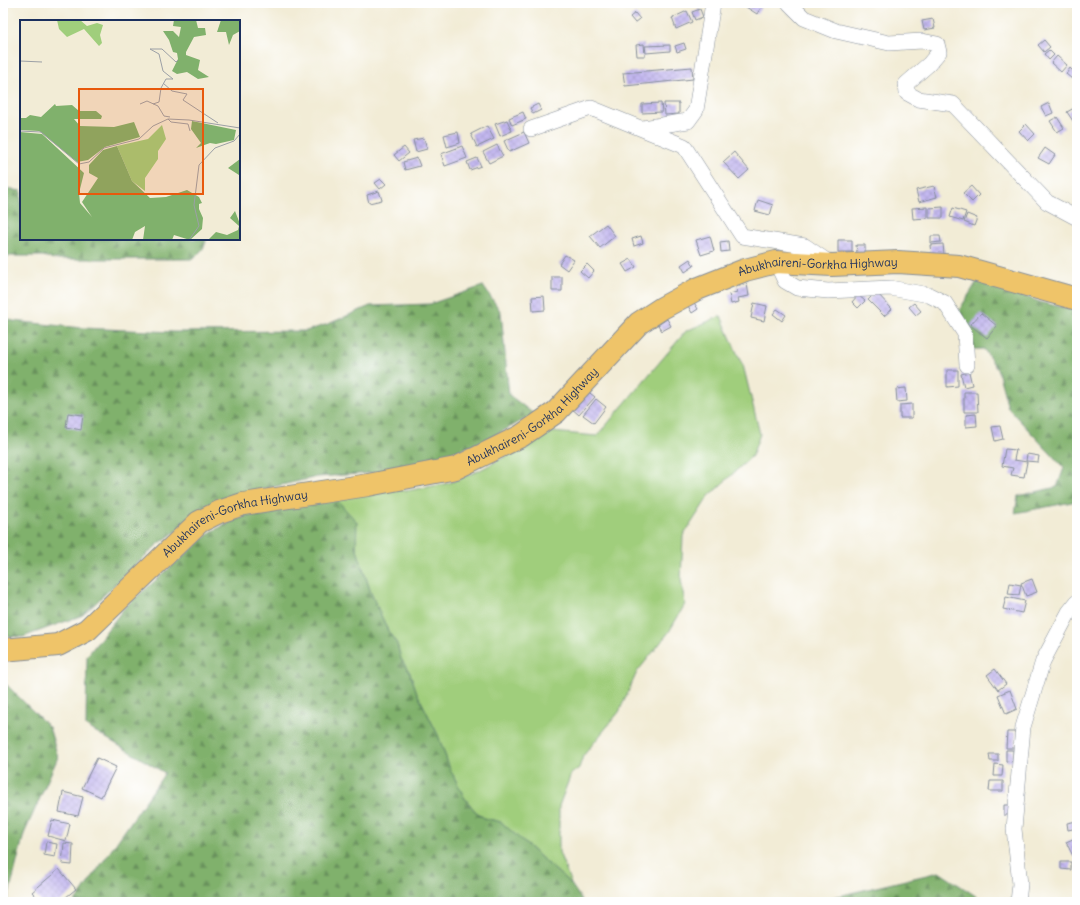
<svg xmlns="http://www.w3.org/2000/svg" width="1080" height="905" font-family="Delius,sans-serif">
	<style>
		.green { fill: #a0ce7c; stroke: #5e7e6d }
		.forest { fill: url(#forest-firs); stroke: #4e7065 }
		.building { fill: url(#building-cross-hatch) }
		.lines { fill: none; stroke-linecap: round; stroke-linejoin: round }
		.minor-casing { stroke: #868e9a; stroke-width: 16 }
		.primary-casing { stroke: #868e9a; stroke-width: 24 }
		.minor { stroke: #fff; stroke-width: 15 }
		.primary { stroke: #efc469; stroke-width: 22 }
		.labels { text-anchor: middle; stroke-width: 4; stroke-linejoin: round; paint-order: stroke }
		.street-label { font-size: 12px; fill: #1b2f5e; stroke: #fff }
		.inset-road { fill: none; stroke: #9ca0a6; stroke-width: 1 }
		.view { fill: #e8590c; fill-opacity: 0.15; stroke: #e8590c; stroke-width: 2 }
		.inset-edge { fill: none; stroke: #1b2f5e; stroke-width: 2 }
	</style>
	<defs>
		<pattern id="forest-firs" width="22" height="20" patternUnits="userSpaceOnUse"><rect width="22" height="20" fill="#80b16c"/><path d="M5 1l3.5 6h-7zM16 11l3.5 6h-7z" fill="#68905c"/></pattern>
		<pattern id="building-cross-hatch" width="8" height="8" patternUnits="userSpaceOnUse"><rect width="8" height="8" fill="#c3b8ef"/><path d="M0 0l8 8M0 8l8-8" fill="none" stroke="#a79ecf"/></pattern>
	</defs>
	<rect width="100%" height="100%" fill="#fff"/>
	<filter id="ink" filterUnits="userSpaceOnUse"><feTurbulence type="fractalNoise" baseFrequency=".025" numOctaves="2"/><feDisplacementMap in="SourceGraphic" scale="8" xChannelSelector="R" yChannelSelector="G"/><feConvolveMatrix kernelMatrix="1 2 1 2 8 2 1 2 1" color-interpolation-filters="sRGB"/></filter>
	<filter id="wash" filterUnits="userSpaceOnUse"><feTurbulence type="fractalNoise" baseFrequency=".012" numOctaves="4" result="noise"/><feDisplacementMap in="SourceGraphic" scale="16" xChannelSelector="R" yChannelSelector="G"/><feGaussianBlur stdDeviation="0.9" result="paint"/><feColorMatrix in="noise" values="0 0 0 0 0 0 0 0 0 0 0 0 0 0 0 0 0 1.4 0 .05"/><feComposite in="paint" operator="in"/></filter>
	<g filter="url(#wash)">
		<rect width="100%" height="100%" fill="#f2ecd6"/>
		<path class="green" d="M721,316L740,360L743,365L760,434L752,456L709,496L683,536L681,580L685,604L669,632L637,672L619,712L583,756L579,768L571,774L559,806V852L571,884L501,822L484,818L475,811L464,797L450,769L438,735L417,693L410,673L401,659L397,644L388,631L371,593L356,547V522L335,498L388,488L406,491L449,483L478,471L552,432L597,436L686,331Z"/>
		<path class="forest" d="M3,188L21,191V239H206C206,248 198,255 191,259H54L43,256H3Z
			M978,280L1043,303L1077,310V501L1015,513L1018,496L1057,487L1064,468L1008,408L998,371L984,349H973L958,312Z
			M483,286L501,312L509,395L534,414L483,442L400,471L317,477L224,498L158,544L83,615L23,637L3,636V316L13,321L82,328L174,332L306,331L328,324L370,306L430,304Z
			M335,498L357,522L356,547L371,593L388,631L397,644L401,659L410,673L417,693L438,735L450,769L464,797L475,811L484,818L501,822L571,884L583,902H75L165,773L86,726L87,656L125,607L211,532L256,509Z
			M3,681L49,727L58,757L24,834L7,902H3Z
			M939,872L985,902H822L830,898Z"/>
		<g id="blocks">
			<path class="building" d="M749,3H764L757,14L746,7Z
				M700,9L703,17L695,20L692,12Z
				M687,11L692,22L676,29L672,18Z
				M635,13L640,19L635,23L630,17Z
				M933,19L935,28L924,30L922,21Z
				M1044,40L1050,47L1044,52L1038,45Z
				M684,43L686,49L677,52L675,46Z
				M644,44L645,56H637L636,45Z
				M670,45V51L646,53L645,46Z
				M1049,50L1054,55L1049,60L1044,54Z
				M1057,56L1067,65L1061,72L1051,63Z
				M692,67L693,79L625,86L623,73Z
				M1070,68L1076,74L1072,79L1066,74Z
				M661,103L662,112L642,113V104Z
				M664,103H679V114L665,115Z
				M1049,103L1053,113L1046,116L1041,107Z
				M538,104L541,110L533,114L530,108Z
				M1074,108L1077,112V118L1073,121L1067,112Z
				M523,112L526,119L512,125L509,118Z
				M1057,117L1064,128L1057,132L1050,121Z
				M507,120L512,131L500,136L495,124Z
				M1026,124L1035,134L1028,141L1019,131Z
				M487,126L494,139L477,147L471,134Z
				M458,132L460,143L447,147L444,135Z
				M524,132L529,143L509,152L504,141Z
				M424,138L427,149L416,152L413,140Z
				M497,145L503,156L489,163L483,152Z
				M462,146L467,158L445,166L441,154Z
				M404,147L409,153L399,161L394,155Z
				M1045,148L1055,155L1049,164L1038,158Z
				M734,152L749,170L739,179L723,162Z
				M417,158L420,166L405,170L403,162Z
				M477,158L481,166L470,170L467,162Z
				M381,179L386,184L380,189L375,183Z
				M934,186L937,197L919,202L916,190Z
				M971,186L979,195L972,202L963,193Z
				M379,191L382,200L369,203L367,195Z
				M758,200L773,205L770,215L755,211Z
				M927,207V218L913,219L912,208Z
				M943,207V218H929V208Z
				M953,208L966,212L963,221L950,217Z
				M967,214L977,218L974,226L964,222Z
				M606,224L615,236L600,248L590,236Z
				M641,236L643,243L634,246L632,239Z
				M710,236L714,251L701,255L696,240Z
				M931,236H940L941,242L931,243Z
				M838,240H852V252H838Z
				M728,241L729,251L721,252L720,242Z
				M943,244L944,254L931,255L930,245Z
				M856,245H865V253H857Z
				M565,255L574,260L567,270L559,264Z
				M631,259L636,267L627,272L622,264Z
				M690,259L694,266L685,272L681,265Z
				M587,264L594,271L588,278L580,271Z
				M552,277H562V291H552Z
				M747,284L749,296L738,298L739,302L731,304L729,294L737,292L736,287Z
				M876,292L892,309L884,316L868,300Z
				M858,295L865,301L858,308L852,302Z
				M544,296L545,310L533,311L532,297Z
				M693,301L698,309L692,313L687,304Z
				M754,303L767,306L764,321L751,318Z
				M914,303L921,311L916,315L909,307Z
				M777,309L786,315L782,321L773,314Z
				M981,313L997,326L987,338L970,325Z
				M667,319L671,326L662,331L658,325Z
				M947,370H958V386L947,387Z
				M969,372L972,385L964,387L961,374Z
				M906,388L907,401L897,402L896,389Z
				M586,390L595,397L579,415L570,407Z
				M964,392H977L978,412H964Z
				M596,399L606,407L594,423L583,415Z
				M912,404V418H900V405Z
				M68,413L83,415L81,430L66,427Z
				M976,414L977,426L966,427V415Z
				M1000,426L1003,439L995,441L992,427Z
				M1005,449L1016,450L1014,460L1027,462L1024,477L1011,475L1013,468L1002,466Z
				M1027,454L1039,456L1038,462L1026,461Z
				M1032,579L1037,592L1026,596L1021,583Z
				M1010,583L1021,585L1019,595L1008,594Z
				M1006,597L1025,601L1022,613L1003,609Z
				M995,669L1006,684L998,690L987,675Z
				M1010,690L1017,709L1006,714L998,695Z
				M1007,732H1016L1015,748H1006Z
				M1006,750H1013V762L1006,761Z
				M989,754H998V761H990Z
				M97,758L116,767L101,797L82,788Z
				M995,764L1003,765L1002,776H994Z
				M990,781H1003V791H989Z
				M63,792L83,797L78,816L59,812Z
				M1004,805H1010V815H1004Z
				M52,820L70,824L66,841L48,836Z
				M1077,821V828L1068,830L1067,823Z
				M1075,838L1077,843V854L1073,856L1066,842Z
				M46,842L57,844L55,857L44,855Z
				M64,843L73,844L72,865L62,864Z
				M1061,862H1071V870L1061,869Z
				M59,869L76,889L60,902H41L32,892Z"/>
		</g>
	</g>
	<g filter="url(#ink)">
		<use href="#blocks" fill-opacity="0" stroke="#868e9a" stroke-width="1"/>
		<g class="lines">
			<g class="minor-casing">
				<path id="minor" d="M789,3L804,18L836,31L889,43L922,41L937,44L939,52L929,64L906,84L907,93L918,99L953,104L1047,202L1077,218
					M643,128L688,121L696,110L713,3
					M531,129L591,108L684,146L742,236L805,246L831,264
					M776,262L785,281L797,288L828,291L890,288L929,295L945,303L965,334L967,365
					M1018,902L1020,884L1014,829L1023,727L1043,661L1069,612L1077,602"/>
			</g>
			<g class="primary-casing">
				<g id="primary">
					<path id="s1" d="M3,650L58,645L87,630L199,522L219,512L243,504L368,485L456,468L521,436L556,412L639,323L662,308L697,289L745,270L776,262L832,265L898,262L959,266L1077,299"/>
				</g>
			</g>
			<use href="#minor" class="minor"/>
			<use href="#primary" class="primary"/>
		</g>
	</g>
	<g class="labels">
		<g class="street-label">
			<text dy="4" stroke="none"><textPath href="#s1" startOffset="936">Abukhaireni-Gorkha Highway</textPath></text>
			<text dy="4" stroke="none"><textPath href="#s1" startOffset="600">Abukhaireni-Gorkha Highway</textPath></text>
			<text dy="4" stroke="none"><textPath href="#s1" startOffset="276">Abukhaireni-Gorkha Highway</textPath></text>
		</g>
	</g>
	<g transform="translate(20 20)">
		<rect width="220" height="220" fill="#f2ecd6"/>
		<path d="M60,0L67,6L77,3L83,5L80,15L82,23L79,26L64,9L47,17L39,9L37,0ZM142,105L146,119L138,131V139L125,158V171L112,161L97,126L128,119Z" fill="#a0ce7c"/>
		<path d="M154,0H176L178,8H185L186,15L174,17L166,32V35L180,40L178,50L189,57L178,59L167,52L157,54L152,51L158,39L157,33L153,32L149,20L143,11H153L159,17L161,7L153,6ZM201,0H220V11L213,15L209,25L206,12H197ZM35,84L36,86L52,85L59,91H76L82,96L81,99H54L60,106L94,107L114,102L120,117L85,127L68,140L57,142L19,111L0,110V98H6L10,95L21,97ZM172,101L216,110L214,120L196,124L190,123L176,128L181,123L171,109ZM0,112L22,114L64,153L59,173L60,183L72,197L62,182L78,158L69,153V145L83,130L97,126L112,161L130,178L146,177L167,170L179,177L182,183L179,184V189L183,198L182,209L170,220L154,215L152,220H123L125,206L115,212L112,220H0ZM220,139V154L219,155L208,148ZM215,191L220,204V220H188L196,212L207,215L218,210L219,206L210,198Z" fill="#80b16c"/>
		<path class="inset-road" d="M0,41L22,42M143,63L152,71L167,74L163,80L198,103M120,84L127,81L138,86L144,96L150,97M133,84L139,82L141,68L146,59H153L143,51L139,34L130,29H142L156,42L158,40M148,99L151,102L168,104L170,111M0,111L21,112L59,144L69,142L84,128L119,119L133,106L148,99L169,100L220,108M169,220L179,206L174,185L179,145L195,128L214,121L220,114"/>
		<path class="view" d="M59,69H183V174H59Z"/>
		<rect width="220" height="220" class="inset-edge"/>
	</g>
	<rect width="1080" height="905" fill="none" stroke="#fff" stroke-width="16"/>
</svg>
